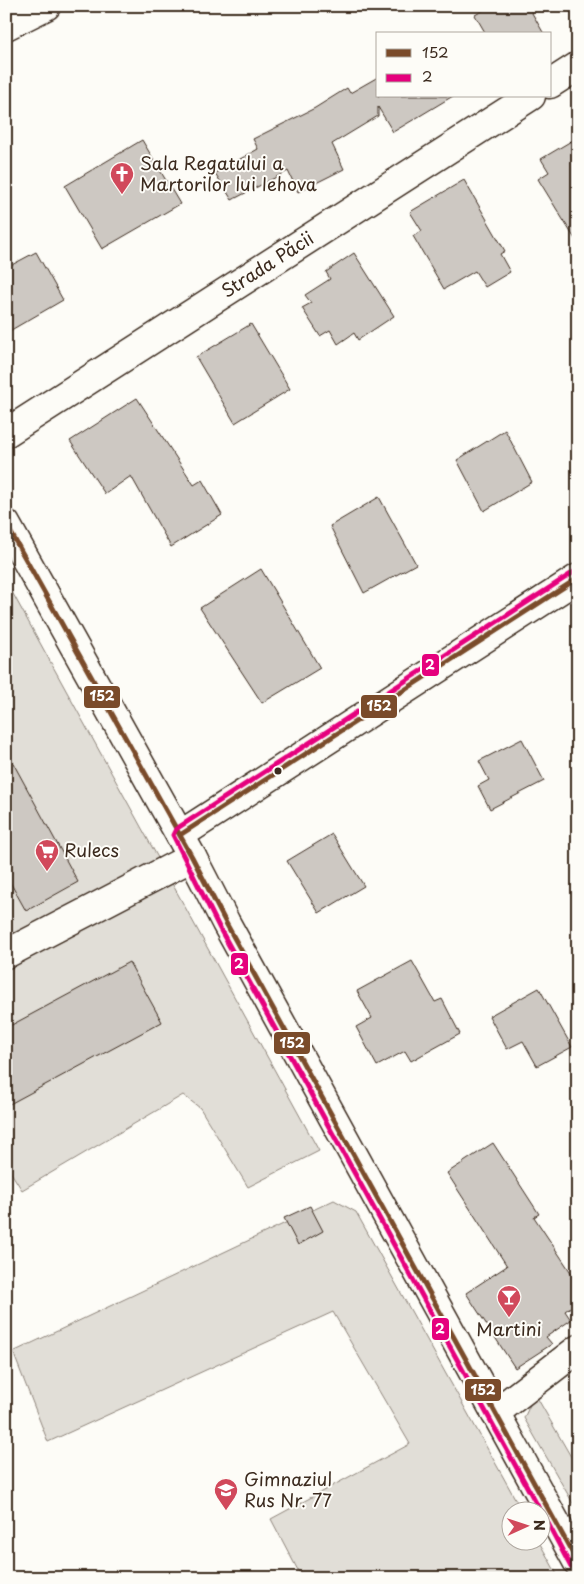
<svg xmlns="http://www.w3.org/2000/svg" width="584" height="1584" font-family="'Playpen Sans',sans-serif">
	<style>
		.green { fill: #e1ded7; stroke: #8e847a }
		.building { fill: #cdc8c2; stroke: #3b2a1e }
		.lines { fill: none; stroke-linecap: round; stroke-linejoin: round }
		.minor-casing { stroke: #3b2a1e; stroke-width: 31 }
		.tertiary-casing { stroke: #3b2a1e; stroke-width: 31 }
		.minor { stroke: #fdfcf7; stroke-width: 28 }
		.tertiary { stroke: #fdfcf7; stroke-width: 28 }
		.bus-1-casing { stroke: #fdfcf7; stroke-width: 9 }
		.bus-2-casing { stroke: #fdfcf7; stroke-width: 9 }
		.bus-1 { stroke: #7a4b2a; stroke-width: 5 }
		.bus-2 { stroke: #e5007d; stroke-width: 5 }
		.bus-dot { fill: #3b2a1e; stroke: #fdfcf7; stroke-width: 2 }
		.labels { text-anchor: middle; stroke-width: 4; stroke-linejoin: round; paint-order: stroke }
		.poi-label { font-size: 18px; fill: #3b2a1e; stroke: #fdfcf7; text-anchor: start }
		.street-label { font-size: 18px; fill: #3b2a1e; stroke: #fdfcf7 }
		.line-badge { stroke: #fdfcf7; stroke-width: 2 }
		.badge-label { font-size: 14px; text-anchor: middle; font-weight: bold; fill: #fff }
	</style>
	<rect width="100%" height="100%" fill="#fdfcf7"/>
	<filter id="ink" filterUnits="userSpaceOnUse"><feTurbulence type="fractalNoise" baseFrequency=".02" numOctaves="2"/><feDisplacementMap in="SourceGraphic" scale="10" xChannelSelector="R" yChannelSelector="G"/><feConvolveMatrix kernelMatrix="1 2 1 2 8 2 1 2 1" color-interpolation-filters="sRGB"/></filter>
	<g filter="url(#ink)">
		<path class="green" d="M6,581L319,1151L248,1187L200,1108L183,1095L22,1190L6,1165Z
			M334,1200L356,1212L522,1511L512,1512V1542H539L559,1578H302L271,1519L410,1444L333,1312L48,1442L13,1352Z
			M535,1394L578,1469V1512L524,1418Z"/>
		<path class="building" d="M491,6H528L544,34H486L475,15Z
			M378,77V96H453L393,132L378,107V116L332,144L344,169L298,192L288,171L232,200L215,173L258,149L253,139L315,108L347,88L350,93Z
			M578,137V244L538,179L549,172L541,159Z
			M142,140L180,204L102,249L65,186Z
			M464,180L505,251L500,254L510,272L485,287L475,271L444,289L413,236L422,231L410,212Z
			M36,252L63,300L6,333V268Z
			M354,253L394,316L358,340L354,333L338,344L330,330L320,336L302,308L311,303L305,295L330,279L326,272Z
			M251,324L290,389L235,423L196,357Z
			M137,398L194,485L202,480L222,515L171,547L131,476L105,494L70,441Z
			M505,430L532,482L484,511L457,460Z
			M379,497L416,564L364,593L330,526Z
			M261,569L320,668L262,703L200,608Z
			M522,739L544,781L490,809L478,786L489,780L479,761Z
			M6,750L78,882L26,911L6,875Z
			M332,834L364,886L319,913L287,861Z
			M412,961L435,1002L442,999L460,1034L411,1061L405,1051L377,1066L356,1027L372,1018L357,991Z
			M129,962L162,1022L6,1106V1028Z
			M539,988L572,1047L537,1066L523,1041L507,1049L489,1016Z
			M493,1143L539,1214L534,1217L578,1283V1302L565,1311L571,1320L546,1337L552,1344L515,1368L466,1293L507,1266L447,1173Z
			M310,1206L323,1231L298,1245L284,1218Z"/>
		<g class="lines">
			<g class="minor-casing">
				<g id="minor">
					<path d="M6,26L46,6"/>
					<path d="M550,84L578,66"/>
					<path id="s1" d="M6,433L531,96"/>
					<path d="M180,835L578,578"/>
					<path d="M6,954L192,857"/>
					<path d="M495,1413L578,1349"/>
				</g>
			</g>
			<g class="tertiary-casing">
				<path id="tertiary" d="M6,524L192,857L226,923L578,1563"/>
			</g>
			<use href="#minor" class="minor"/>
			<use href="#tertiary" class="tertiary"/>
			<g class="bus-1-casing">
				<path id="bus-1" d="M6,524L192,857L226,923L578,1563
					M180,835L578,578"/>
			</g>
			<g class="bus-2-casing">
				<path id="bus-2" d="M541,1512L219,927L173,835L176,829L574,572
					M542,1512L571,1567"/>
			</g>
			<use href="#bus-1" class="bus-1"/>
			<use href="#bus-2" class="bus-2"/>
		</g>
	</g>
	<defs>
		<g id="church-pin" transform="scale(1.25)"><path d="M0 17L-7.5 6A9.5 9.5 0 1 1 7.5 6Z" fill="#d1495b" stroke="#fdfcf7"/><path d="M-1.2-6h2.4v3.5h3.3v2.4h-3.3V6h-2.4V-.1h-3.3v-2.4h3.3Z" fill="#fff"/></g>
		<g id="supermarket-pin" transform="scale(1.25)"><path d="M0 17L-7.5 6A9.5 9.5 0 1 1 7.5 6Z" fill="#d1495b" stroke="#fdfcf7"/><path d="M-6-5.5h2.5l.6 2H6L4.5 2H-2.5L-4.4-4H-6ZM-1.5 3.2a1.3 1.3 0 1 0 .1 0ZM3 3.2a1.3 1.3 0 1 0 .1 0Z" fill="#fff"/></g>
		<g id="bar-pin" transform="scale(1.25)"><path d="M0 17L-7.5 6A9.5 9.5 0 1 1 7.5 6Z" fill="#d1495b" stroke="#fdfcf7"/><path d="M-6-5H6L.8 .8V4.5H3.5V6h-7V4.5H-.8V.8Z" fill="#fff"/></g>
		<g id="school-pin" transform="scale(1.25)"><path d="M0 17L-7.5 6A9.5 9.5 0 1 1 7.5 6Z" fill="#d1495b" stroke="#fdfcf7"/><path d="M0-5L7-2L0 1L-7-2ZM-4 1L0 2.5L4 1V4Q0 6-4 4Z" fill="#fff"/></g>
	</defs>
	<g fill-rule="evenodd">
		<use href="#church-pin" x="122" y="174"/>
		<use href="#supermarket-pin" x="47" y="851"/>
		<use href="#bar-pin" x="509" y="1297"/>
		<use href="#school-pin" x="226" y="1490"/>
	</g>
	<circle class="bus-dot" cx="278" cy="771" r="4.5"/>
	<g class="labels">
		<g class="poi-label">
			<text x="140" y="170">Sala Regatului a<tspan x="140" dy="21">Martorilor lui Iehova</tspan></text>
			<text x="64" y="857">Rulecs</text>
			<text x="509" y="1336" text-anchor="middle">Martini</text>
			<text x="244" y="1486">Gimnaziul<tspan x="244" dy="21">Rus Nr. 77</tspan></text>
		</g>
		<g class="street-label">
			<text dy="6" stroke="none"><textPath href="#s1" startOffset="311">Strada Păcii</textPath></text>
		</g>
	</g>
	<g class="line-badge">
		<rect x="421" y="653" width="19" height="24" rx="5" fill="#e5007d"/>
		<rect x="83" y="685" width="38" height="24" rx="5" fill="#7a4b2a"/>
		<rect x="360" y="694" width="38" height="25" rx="5" fill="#7a4b2a"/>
		<rect x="230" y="952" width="19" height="24" rx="5" fill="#e5007d"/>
		<rect x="273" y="1031" width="38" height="24" rx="5" fill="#7a4b2a"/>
		<rect x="431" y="1317" width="19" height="24" rx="5" fill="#e5007d"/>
		<rect x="464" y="1378" width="38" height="24" rx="5" fill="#7a4b2a"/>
	</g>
	<g class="badge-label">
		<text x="430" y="670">2</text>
		<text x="102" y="701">152</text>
		<text x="379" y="711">152</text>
		<text x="239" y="969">2</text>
		<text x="292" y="1048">152</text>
		<text x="440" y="1334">2</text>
		<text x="483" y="1395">152</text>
	</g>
	<rect width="584" height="1584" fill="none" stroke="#fdfcf7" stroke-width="25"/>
	<rect x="12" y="12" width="559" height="1559" fill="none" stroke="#3b2a1e" stroke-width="2" filter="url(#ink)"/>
	<rect x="376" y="32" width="175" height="65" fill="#fdfcf7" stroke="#afa8a0"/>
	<rect x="386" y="49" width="25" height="8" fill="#7a4b2a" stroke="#afa8a0"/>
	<text x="422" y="58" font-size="15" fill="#3b2a1e">152</text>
	<rect x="386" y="74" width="25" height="8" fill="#e5007d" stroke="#afa8a0"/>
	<text x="422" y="82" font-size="15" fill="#3b2a1e">2</text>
	<g transform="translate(526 1526) rotate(87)"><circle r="24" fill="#fdfcf7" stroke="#afa8a0"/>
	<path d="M0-4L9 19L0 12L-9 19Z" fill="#d1495b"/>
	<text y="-8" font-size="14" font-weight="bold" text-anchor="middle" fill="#3b2a1e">N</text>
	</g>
</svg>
